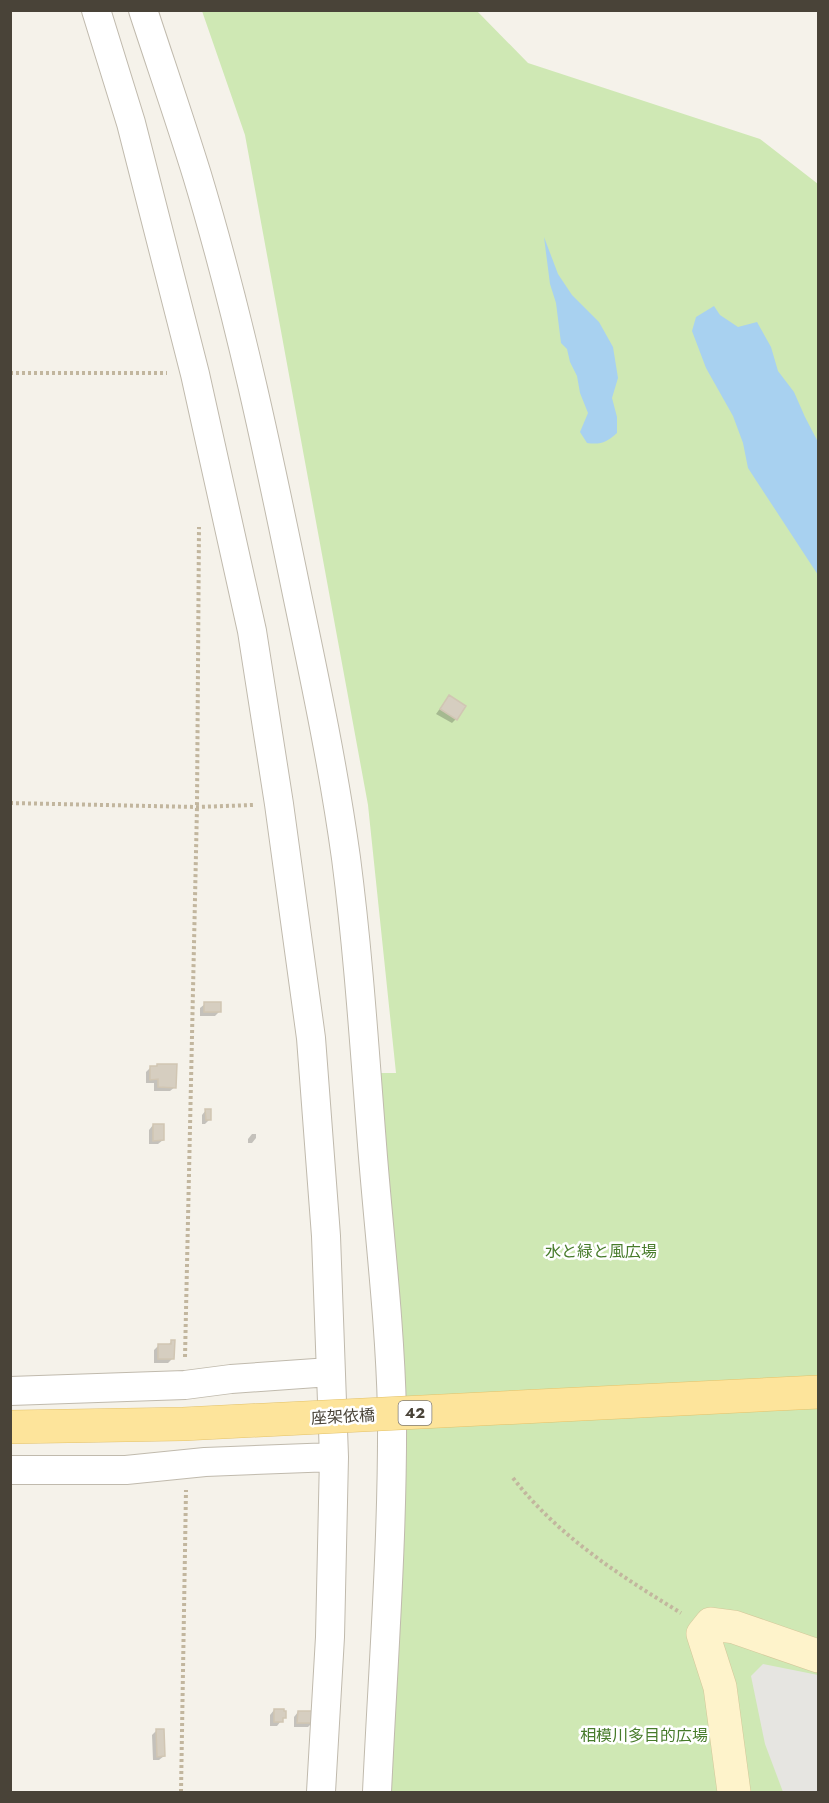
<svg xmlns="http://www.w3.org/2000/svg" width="829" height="1803" font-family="Jost,'Noto Sans JP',sans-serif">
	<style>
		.green { fill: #cfe8b4 }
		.parking { fill: #e6e5e1 }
		.water { fill: #a8d1f0 }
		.shadow { fill: #0003 }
		.building { fill: #d6cec0; stroke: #d1c6b3; stroke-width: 1.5 }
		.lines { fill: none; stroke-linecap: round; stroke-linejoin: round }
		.street-casing { stroke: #c0baad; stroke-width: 30 }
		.secondary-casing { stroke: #d4c79a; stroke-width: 34 }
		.path { stroke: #c2b69e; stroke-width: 4; stroke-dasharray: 3 3; stroke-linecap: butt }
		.street { stroke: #fff; stroke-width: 28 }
		.secondary { stroke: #fef3cb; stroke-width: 33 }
		.primary-bridge-casing { stroke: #e3c26a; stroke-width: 34; stroke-linecap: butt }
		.primary-bridge { stroke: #fde49b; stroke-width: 33 }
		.labels { text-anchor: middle; stroke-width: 5; stroke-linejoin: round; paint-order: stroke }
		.shield { fill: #fff; stroke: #807b74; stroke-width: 1.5 }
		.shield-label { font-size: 15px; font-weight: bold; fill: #494338 }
		.park-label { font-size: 16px; fill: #477b2b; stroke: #fff }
		.street-label { font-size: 16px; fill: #494338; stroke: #fff }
	</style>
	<rect width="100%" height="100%" fill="#f5f2ea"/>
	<path class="green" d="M202,11H477L528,63L760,139L818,184V1792H377L391,1529L368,1073H396L368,805L245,135Z"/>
	<path class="parking" d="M763,1664L818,1675V1792H783L765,1744L751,1676Z"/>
	<path class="water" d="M544,237L558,274L572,295L599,322L613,347L618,378L612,398L617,417V433C607,442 601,445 587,443L580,432L588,413L580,393L577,376L570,362L567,349L561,343L556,303L550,284Z
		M714,306L720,315L738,327L757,322L771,347L778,371L794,392L805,417L818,442V575L748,468L743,443L733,416L706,368L692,331L696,317Z"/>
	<path class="shadow" d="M449,696L456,719L452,723L436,714Z
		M205,1004L219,1012L215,1016H200V1008Z
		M157,1065L175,1087L170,1091H154V1083H146V1072L150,1068H155Z
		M206,1110L209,1120L205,1124H202V1115Z
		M153,1125L163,1140L158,1144H149V1130Z
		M252,1134H256V1138L252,1143H248V1139Z
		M171,1342L173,1358L168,1363H154V1350L159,1345H168Z
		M274,1710L281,1721L277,1726H270V1715Z
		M298,1712L312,1723L308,1727H294V1717Z
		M156,1731L164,1756L159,1760H153L152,1735Z"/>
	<path class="building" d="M449,695L466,706L457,720L440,709Z
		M204,1002H221V1012H204Z
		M157,1064H177L176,1088L158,1087V1079L150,1080V1066H157Z
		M205,1109H211V1120H206Z
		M153,1124H164V1140L153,1141Z
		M171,1340H175L174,1359H158V1344H171Z
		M274,1709H284V1711H286V1718H283V1722H274Z
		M298,1711H314V1723H297Z
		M156,1729H164L165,1756L157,1757Z"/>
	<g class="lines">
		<g class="street-casing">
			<path id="street" d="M96,10L131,123L195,374L252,631L279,804L311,1038L326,1236L334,1457L330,1637L321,1792
				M143,10C161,65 180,120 197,175C239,314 269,457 298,599C316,685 334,771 346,858C359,958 365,1057 373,1157C380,1242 390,1326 392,1411C393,1538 383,1665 377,1792
				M10,1391L185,1385L231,1379L330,1372
				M10,1470H126L205,1462L334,1457"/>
		</g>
		<g class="secondary-casing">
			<path id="secondary" d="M734,1792L720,1687L703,1634L711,1624L734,1627L818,1656"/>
		</g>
		<path class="path" d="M10,373H167
			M10,803L197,807L253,805
			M185,1357L197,807L199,527
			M513,1478C558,1536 619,1575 681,1613
			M181,1792L186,1490"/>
		<use href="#street" class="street"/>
		<use href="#secondary" class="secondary"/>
		<g class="primary-bridge-casing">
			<path id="primary-bridge" d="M10,1427L183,1424L818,1392"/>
		</g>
		<use href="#primary-bridge" class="primary-bridge"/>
	</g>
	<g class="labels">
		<rect class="shield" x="398.5" y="1401" width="33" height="24" rx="4.5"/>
		<g class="shield-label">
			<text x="415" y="1418">42</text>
		</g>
		<g class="park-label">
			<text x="601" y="1257">水と緑と風広場</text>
			<text x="644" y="1741">相模川多目的広場</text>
		</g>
		<g class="street-label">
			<text transform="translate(343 1416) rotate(-3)" y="6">座架依橋</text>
		</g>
	</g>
	<rect width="829" height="1803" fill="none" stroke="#494338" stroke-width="24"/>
</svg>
